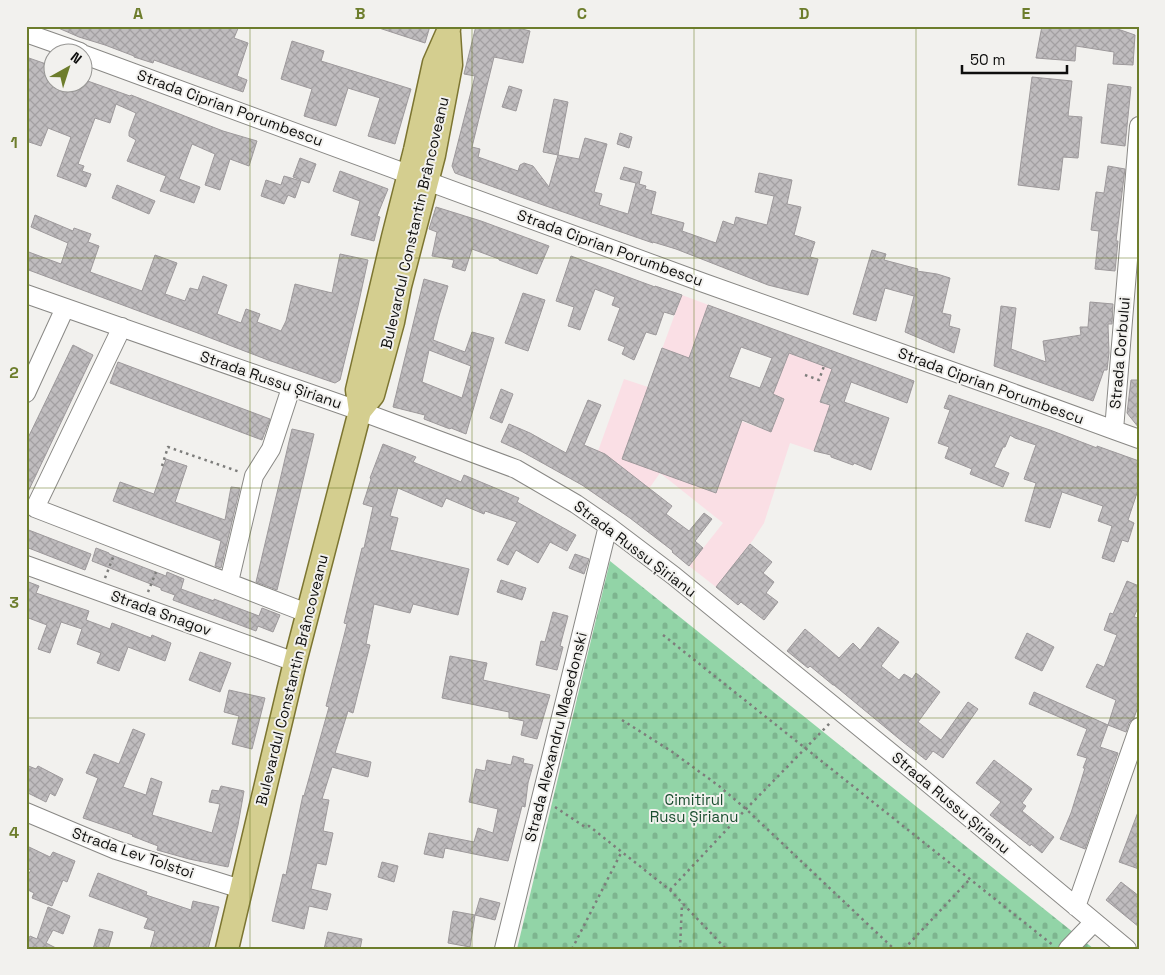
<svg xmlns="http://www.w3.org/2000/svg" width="1165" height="975" font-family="'Space Grotesk',sans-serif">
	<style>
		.medical { fill: #fadfe5 }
		.cemetery { fill: url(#cemetery-stones) }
		.building { fill: url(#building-cross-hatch); stroke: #9d999b; fill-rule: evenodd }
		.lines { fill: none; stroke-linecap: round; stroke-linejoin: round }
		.minor-casing { stroke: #898885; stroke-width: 20 }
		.major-casing { stroke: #7c7531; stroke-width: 25 }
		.path { stroke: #7d7d7b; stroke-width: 2.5; stroke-dasharray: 2.5 4; stroke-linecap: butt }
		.minor { stroke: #fff; stroke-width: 18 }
		.major { stroke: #d4ce8f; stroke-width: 22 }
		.grid { fill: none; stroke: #6d7d2c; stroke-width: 1; stroke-opacity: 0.55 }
		.labels { text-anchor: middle; stroke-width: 4; stroke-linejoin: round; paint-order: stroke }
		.street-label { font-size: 15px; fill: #0e0e0d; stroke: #f2f1ee }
		.park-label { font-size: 15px; fill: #1a4e2f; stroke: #f2f1ee }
		.neatline { fill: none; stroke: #6d7d2c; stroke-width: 2 }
		.grid-label { font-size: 16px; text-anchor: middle; font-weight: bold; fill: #6d7d2c }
	</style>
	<defs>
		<pattern id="cemetery-stones" width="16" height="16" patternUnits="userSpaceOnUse" patternTransform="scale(1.25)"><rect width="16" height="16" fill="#92d4a7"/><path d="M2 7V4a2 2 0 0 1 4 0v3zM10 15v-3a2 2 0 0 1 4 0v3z" fill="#7db58f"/></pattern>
		<pattern id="building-cross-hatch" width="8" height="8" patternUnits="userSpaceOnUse" patternTransform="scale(1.25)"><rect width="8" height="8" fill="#bfbcbe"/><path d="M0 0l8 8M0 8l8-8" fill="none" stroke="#a3a0a2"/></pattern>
	</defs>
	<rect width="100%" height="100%" fill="#f2f1ee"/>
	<path class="medical" d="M682,295L738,316L707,400L741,421L771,432L784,399L773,394L789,353L832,369L820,402L830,405L814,451L790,443L764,523L753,540L716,587L689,566L723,523L660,473L629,517L582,485L590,473L593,465L624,379L648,387Z"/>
	<path class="cemetery" d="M610,561L1094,949H517Z"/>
	<path class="building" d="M56,26H239L234,38L248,43L237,76L247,80L243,92L154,60L153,63L134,57V56L105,45L79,37L56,27Z
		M380,26H430L425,43L379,28Z
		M476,26H510L530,31L523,63L494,57L472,147L480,149L478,157L518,171L520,165L524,163L533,166L549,187L558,155L579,159L585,138L607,144L594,192L602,194L599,205L628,214L636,183L620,179L624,167L642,172L639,184L646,186L645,189L656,192L651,214L684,223L682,231L716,243L723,221L734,225L736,217L767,225L774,196L755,192L759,173L792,180L787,204L801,207L794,235L815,242L810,257L818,259L808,295L768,285L676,249L653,242V243L543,205L455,173L452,166L475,76L464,74Z
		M1042,26H1109L1135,35L1133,65L1113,64L1114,52L1076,46L1075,61L1036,58Z
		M292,41L324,51L321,61L411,89L395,144L368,136L380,98L348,88L336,126L304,116L312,89L281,79Z
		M26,57L52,66V82H82V79L130,96L131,95L223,131L257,141L249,166L230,159L220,190L205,185L215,154L192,144L179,179L200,187L194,203L160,191L166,176L127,161L136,140L129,136V132L136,113L116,104L110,123L95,118L78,164L84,166L82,171L91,174L86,187L57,176L71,137L48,128L41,146L26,141Z
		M1032,77L1072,81L1068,116L1082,117L1078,158L1063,157L1059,190L1018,185Z
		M1108,84L1131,87L1125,146L1101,143Z
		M509,86L522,90L516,111L502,107Z
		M554,99L568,102L558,155L543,152Z
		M620,133L632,137L629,148L617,144Z
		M300,158L316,164L309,183L293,177Z
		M1108,166L1125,169L1116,241H1118L1115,271L1095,269L1099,231L1091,230L1096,192L1104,193Z
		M340,171L388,189L377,216L380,217L374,241L351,235L360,201L333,191Z
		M284,176L301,181L295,198L288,195L284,204L261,196L266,180L281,185Z
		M117,185L155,201L149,214L112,198Z
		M436,207L481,221L549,246L537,274L499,260V259L472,249L465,271L452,267L454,260L432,256L437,232L429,229Z
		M35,215L73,231L74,228L91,234L88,242L99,246L90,272L142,291L155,255L177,263L165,294L185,301L190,288L198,290L203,276L227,285L217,314L241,323L246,309L260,314L257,322L281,331L286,321L295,284L332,293L340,254L368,260L358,306L340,380L335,383L268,360L195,332L26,269V251L61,264L68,243L31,227Z
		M872,250L886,254L884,260L918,269L917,271L937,274L950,278L942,313L951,315L949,326L960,329L954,353L905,332L914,296L885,288L876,321L853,314Z
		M571,256L655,287V286L682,295L674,315L664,312L656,335L646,332L634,360L622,354L625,347L608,340L620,308L612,305L615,297L595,289L580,330L568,326L574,307L556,301Z
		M424,279L448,286L439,316L433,340L465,352L472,332L494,338L466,434L451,428L450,429L424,419L425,415L393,407ZM429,350L471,366L462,398L422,382Z
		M523,293L545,300L528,351L505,343Z
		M1090,302L1113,304L1112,324H1108L1109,353L1107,370H1104L1093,401L994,366L1001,306L1016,308L1011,349L1046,362L1043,341L1081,335L1080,327H1088Z
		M708,305L914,381L907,403L851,382L844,402L889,418L871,470L854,463L853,465L831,457V455L814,451L830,405L820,402L832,369L789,353L773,394L784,399L771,432L742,420L716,493L622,459L662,348L689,358ZM741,347L772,358L760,388L729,377Z
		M73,345L93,355L26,496V442Z
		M118,362L270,419L262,440L110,383Z
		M1131,380H1139V428L1127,413Z
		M501,389L513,394L502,423L490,418Z
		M949,395L1050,430L1097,448V446L1139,461V487L1128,520L1134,523L1128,542L1122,540L1114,562L1102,558L1112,526L1098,521L1103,506L1062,492L1050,528L1025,521L1036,483L1024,479L1036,445L1015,438L1010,435L1005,447H1003L994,467L1009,473L1003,487L970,474L972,469L945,458L949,447L938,443L950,410L944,408Z
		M588,400L601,405L584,445L605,454L672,506L666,514L689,531L704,513L712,519L695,541L703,548L689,566L672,552L673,551L630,518L582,485L521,451L501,442L509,424L530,433L566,453Z
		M292,429L314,434L277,590L256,582Z
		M383,444L416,457L413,462L461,482L464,475L519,498L517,502L576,535L567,551L550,542L538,563L516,550L508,565L497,560L517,522L485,511L484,514L446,498L442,507L398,488L390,516L398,518L390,550L469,569L458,615L413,604L410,613L374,604L366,644L370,645L353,713L348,711L335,753L371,762L368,777L332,767L322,799L329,800L323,831L333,833L326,865L317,863L311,889L331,894L327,910L309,906L304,929L272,921L283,874L286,875L303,795L304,796L329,707L326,706L347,624L344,623L362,548H364L373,507L363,504L371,479L370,478Z
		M166,459L187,466L175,502L225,520L231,487L240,488L221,568L215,566L221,541L113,501L120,482L154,494Z
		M26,529L91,554L85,570L26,547Z
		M750,544L772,562L763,573L774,582L766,593L778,602L764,620L741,602L738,605L716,587Z
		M96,548L109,553V554L166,576L167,572L184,579L181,589L214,601V599L259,616L262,608L280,615L273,632L258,626L256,631L173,600L175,595L161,590V588L92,561Z
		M575,554L589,559L584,574L569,568Z
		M501,580L526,588L522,600L497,592Z
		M26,581L39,586L36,593L89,611L86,620L110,629L112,623L151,638L152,635L171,643L165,661L128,647L119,671L97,663L101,653L77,644L82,629L61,622L50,653L38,649L47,625L26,617Z
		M1127,581L1139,586V605L1134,617L1139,618V704L1134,718L1129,723L1126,732L1108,725L1116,700L1086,687L1097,664L1104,667L1117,635L1104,630L1110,613L1113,614Z
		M553,612L568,616L560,646L563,647L557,670L536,665L541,641L545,642Z
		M878,627L899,642L881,666L899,680L904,674L912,679L916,673L940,692L918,722L941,740L968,702L978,709L943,758L933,751L926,760L903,742L834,685H833L810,666L808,668L787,651L805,629L839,658L853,643L860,650Z
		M1027,633L1054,647L1042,671L1015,658Z
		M200,652L231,663L220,692L189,680Z
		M450,656L487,663L483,680L550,695L537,739L521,735L524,721L509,718V712L442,698Z
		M229,690L265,698L252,749L232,744L239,716L224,712Z
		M1034,692L1108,725L1100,747L1118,753L1085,849L1060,839L1071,813L1085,768H1083L1087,758L1077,755L1087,729L1029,704Z
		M133,729L145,734L123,787L146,795L151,778L162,782L152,815L212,833L220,804L209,802L212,790L219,791L221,786L244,791L238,825L228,867L189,859L157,850L158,846L132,836L133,835L83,818L98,778L86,773L94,754L119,764Z
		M513,756L524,759L523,763L533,765L528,783L525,807L522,806L508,861L445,848L443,858L424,854L429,833L474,842L478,828L493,833L498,809L469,802L476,769L485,771L487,760L511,765Z
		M994,760L1032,789L1022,803L1026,806L1022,811L1054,837L1042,853L1031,844L1030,846L990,815L1001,802L976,783Z
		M26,765L36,769L38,766L63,779L55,796L50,793L46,802L26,792Z
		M1138,812L1139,813V869L1119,862Z
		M29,847L50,857L53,852L75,861L67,882L63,880L52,906L32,898L34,893L26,889V878L31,870L26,868V853Z
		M382,862L398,866L394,882L378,877Z
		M98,873L147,892L146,895L191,910L193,901L219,907L208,949H150L155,931L144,928L148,918L89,896Z
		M1121,882L1139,896V927L1106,900Z
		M480,898L500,903L495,920L475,915Z
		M48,907L70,916L63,934L53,930L46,943L58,949H26V944L30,936L37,939Z
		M453,911L475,915L470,947L448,943Z
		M99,929L113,932L108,949H93Z
		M328,932L362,939L360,949H324Z"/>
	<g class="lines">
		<g class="minor-casing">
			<path id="minor" d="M26,33L80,52
				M82,54L704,283L999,388L1114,430L1139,439
				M26,294L360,411L516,469L576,504L608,526L674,576L922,778L1127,949
				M122,327L35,508L307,613
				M26,393L65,308
				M1114,430L1139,126
				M26,565L295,662
				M229,582L254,476L271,449L291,388
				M26,812L116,850L241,889
				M1076,907L1139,727
				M504,949L608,526
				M1068,949L1094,922"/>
		</g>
		<g class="major-casing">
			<path id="major" d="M360,411L373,395L393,322L400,286L434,155L451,65L449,34
				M227,949L295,662L360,411L357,390L393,237L415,150L434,63L449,29"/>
		</g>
		<path class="path" d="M805,375L819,380L824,366
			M162,466L168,447L240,472
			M105,578L114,555
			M148,592L156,572
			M663,635L1054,946
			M622,720L671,751L719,786L746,809L894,949
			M555,807L585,827L589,826L670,890L726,949
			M670,890L746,809L831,722
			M572,949L622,851
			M680,949L682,903
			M904,949L970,879"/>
		<use href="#minor" class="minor"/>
		<use href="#major" class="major"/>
	</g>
	<path class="grid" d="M250,26V949M472,26V949M694,26V949M916,26V949M26,258H1139M26,488H1139M26,718H1139"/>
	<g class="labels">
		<g class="street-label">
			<text transform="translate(230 108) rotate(20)" y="5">Strada Ciprian Porumbescu</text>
			<text transform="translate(415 223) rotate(-77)" y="5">Bulevardul Constantin Brâncoveanu</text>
			<text transform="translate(610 248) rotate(20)" y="5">Strada Ciprian Porumbescu</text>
			<text transform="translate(1120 353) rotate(-85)" y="5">Strada Corbului</text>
			<text transform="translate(271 380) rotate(19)" y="5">Strada Russu Șirianu</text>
			<text transform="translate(991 386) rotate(20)" y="5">Strada Ciprian Porumbescu</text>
			<text transform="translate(635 549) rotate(37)" y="5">Strada Russu Șirianu</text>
			<text transform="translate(161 613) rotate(20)" y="5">Strada Snagov</text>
			<text transform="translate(292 680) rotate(-76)" y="5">Bulevardul Constantin Brâncoveanu</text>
			<text transform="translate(556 737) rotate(-76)" y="5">Strada Alexandru Macedonski</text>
			<text transform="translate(951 803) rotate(40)" y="5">Strada Russu Șirianu</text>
			<text transform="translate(133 853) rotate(19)" y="5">Strada Lev Tolstoi</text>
		</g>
		<g class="park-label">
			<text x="694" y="805">Cimitirul<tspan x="694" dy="17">Rusu Șirianu</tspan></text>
		</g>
	</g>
	<rect width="1165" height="975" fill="none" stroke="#f2f1ee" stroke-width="55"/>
	<g transform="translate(68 68) rotate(39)"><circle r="24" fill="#f2f1ee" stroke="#979694"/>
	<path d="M0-4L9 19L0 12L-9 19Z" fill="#6d7d2c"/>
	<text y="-8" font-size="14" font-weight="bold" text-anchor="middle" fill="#0e0e0d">N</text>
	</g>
	<path d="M962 65v8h105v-8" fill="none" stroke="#0e0e0d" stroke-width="2.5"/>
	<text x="970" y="65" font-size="15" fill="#0e0e0d" stroke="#f2f1ee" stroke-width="4" paint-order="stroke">50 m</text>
	<rect x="28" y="28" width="1110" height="920" class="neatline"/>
	<g class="grid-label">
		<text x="138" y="19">A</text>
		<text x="360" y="19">B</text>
		<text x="582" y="19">C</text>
		<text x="804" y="19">D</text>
		<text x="1026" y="19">E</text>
		<text x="14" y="148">1</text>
		<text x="14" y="378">2</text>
		<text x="14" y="608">3</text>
		<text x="14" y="838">4</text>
	</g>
</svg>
